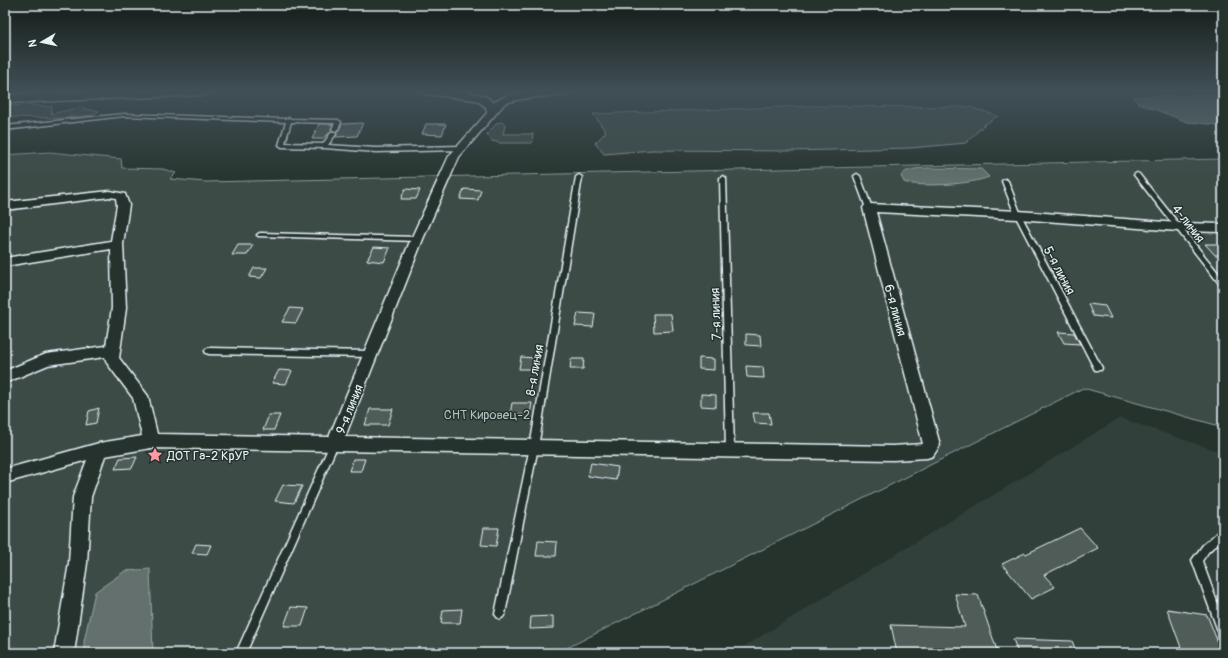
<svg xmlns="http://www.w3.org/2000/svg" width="1228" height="658" font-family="Pangolin,sans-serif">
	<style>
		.built { fill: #333f3a }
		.green { fill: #3e4b47; stroke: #939ea0 }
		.water { fill: #636f6d; stroke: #98a3a5 }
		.building { fill: #505c59; stroke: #e8f1f8 }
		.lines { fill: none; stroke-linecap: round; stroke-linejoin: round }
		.lane-casing { stroke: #e8f1f8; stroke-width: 3 }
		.street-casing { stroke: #e8f1f8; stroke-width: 3 }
		.secondary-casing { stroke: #e8f1f8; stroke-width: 3 }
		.lane { fill: #26332d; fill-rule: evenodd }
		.street { fill: #26332d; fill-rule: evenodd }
		.secondary { fill: #26332d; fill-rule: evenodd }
		.labels { text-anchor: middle; stroke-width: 3; stroke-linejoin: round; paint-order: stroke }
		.street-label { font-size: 13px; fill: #e8f1f8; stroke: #26332d }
		.park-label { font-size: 13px; fill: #b5bfc3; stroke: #26332d }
		.poi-label { font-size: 13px; fill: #e8f1f8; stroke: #26332d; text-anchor: start }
	</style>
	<rect width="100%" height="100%" fill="#26332d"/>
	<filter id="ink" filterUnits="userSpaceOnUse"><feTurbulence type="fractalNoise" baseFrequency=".025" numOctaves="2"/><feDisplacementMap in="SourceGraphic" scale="8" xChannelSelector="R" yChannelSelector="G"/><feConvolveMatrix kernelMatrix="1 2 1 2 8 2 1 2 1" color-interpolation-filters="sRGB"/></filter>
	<g filter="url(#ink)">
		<path class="built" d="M1120,418L1223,453V653H733Z"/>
		<path class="green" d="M30,105L52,107L51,114L78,108L99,111L93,115L61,118L5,117V106Z
			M809,106L970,107L998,116L985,124L966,143L911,148L791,151L652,150L604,154L595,143L606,132L593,114Z
			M502,122L505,125L503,134H533L532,143H500L492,141L487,134L497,123Z
			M49,152L121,159L122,168L163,169L176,173L170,179L206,182L1223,159V427L1083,388L557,653H5V155Z"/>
		<path class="water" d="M1223,94V124L1218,125L1187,122L1138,103L1134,99V97Z
			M927,168L981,169L989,177C973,184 920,188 904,182L901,176C906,168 918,169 927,168Z
			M150,569L153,653H84V641L95,592L125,571Z"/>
		<path class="building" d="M363,123L357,136L336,137L337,134L336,132L339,130L342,124Z
			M319,124H333L331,129L332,131L322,139H312Z
			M426,124H446L442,135L422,134Z
			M405,189L420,190L416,199H401Z
			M464,189L481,190L478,200L460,199Z
			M1205,244H1223V255H1215Z
			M238,245H253L247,255H232Z
			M374,247L390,248L384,262L367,260Z
			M254,268H267L261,278L249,277Z
			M1088,304L1105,306L1111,318L1093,316Z
			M290,308L303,309L296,323L282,322Z
			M578,313L595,314L593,327L575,326Z
			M653,314H671L673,331L654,332Z
			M1058,332L1074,333L1080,344L1064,343Z
			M746,334L760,335L761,346L746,345Z
			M521,357L534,358L533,369H519Z
			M699,358L714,359V370L699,369Z
			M571,359H584L583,369H570Z
			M746,366L763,367L764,378L747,377Z
			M279,370L292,371L286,384L272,383Z
			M701,394L716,395V407L701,406Z
			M512,403H532L530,415H510Z
			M99,408L96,423L86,425L89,411Z
			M370,409H393L388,425H365Z
			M753,413H769L771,424L755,423Z
			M269,415H280L274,430H263Z
			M137,457L132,468L115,469L120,458Z
			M353,459H365L361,471H349Z
			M591,463L618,467L616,480L588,476Z
			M283,485L302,486L294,503L275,501Z
			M484,528H499L496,546L481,545Z
			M1080,528L1098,548L1044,575L1055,587L1031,599L1002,564L1025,553L1026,554Z
			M538,541L557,542L556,556H536Z
			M196,544L211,545L207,554L192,553Z
			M955,594L978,595L998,653H897L891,625L965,627Z
			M291,607L308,608L302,626H284Z
			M462,609L460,623H441L443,610Z
			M1167,609L1207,615L1222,653H1183Z
			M553,616V628L530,629L531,617Z
			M1013,639L1072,641L1077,653H1018Z"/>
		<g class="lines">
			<g class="lane-casing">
				<path id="lane" d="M124,114L287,119L289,118L291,119L338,120L341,122L338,129L335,131L332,129L335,123L291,122L285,143L323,144L331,133L333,132L336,134L328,145L376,148L460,146L463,148L460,150L376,152L325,148L282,147L279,145L286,122L124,116L5,130V126Z
					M1137,173L1139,174L1223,279V286H1221L1135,176L1134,175Z
					M857,174L860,176L872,208L871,209L869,210L866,208L854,176Z
					M579,175L582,177L538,447L505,614L503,617L500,619L497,617L495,614L530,447L576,177Z
					M723,176L726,178L734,449L733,451L730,452L727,451L726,449L720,178Z
					M1005,179L1008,181L1021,215L1102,368L1101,370H1095L1015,215L1002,181Z
					M260,233L417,237L420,239L417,241L258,236L257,235L258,234Z
					M209,348L370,351L373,352L374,354L373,356L370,357L209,354L206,353L205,351L206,349Z
					M334,441L337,442L338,444L246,653H236L330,444L331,442Z
					M1223,529V539L1209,551L1202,561L1223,618V636L1220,634L1218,631L1192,560L1203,545L1220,530Z"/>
			</g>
			<g class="street-casing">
				<path id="street" d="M420,91C435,90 474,90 486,97C489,98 491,101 494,103C510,89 551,90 572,91L567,94L521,99L505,103L459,157L423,239L345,437L893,446L923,444L863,208L865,205L869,204L1018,211L1178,223L1223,224V232L1178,231L1018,219L876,212L940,445L933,456L927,458L893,460L151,448L105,456L91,497L87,563L74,653H54L69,563L73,497L87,460L5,483V469L99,443L142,436L133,398L107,363L105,357L48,365L5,383V371L46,354L106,346L112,308L111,249L5,266V258L111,241L117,205L116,198L110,197L5,210V202L110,191L125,194L129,205L123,244L126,308L119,358L148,396L157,434L329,437L411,239L449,156L487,113L486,107L476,100L425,94Z"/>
			</g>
			<g class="secondary-casing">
				<path id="secondary" d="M107,91H211L209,94L204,95L5,103V95Z"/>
			</g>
			<use href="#lane" class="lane"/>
			<use href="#street" class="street"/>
			<use href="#secondary" class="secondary"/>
		</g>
	</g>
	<linearGradient id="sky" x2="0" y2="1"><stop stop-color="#151c19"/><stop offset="0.5" stop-color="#415057"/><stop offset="1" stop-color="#415057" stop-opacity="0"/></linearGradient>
	<rect width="1228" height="183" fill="url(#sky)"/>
	<defs>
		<g id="sight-bare" transform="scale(1.2)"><path d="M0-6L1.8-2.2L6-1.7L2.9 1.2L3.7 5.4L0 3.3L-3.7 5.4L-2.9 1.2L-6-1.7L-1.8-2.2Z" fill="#ff9aa2" stroke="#26332d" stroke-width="2.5" paint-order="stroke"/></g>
	</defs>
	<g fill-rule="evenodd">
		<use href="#sight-bare" x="155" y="455"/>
	</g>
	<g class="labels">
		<g class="street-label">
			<text transform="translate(1189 223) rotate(52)" y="5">4-линия</text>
			<text transform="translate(1060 270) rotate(62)" y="5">5-я линия</text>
			<text transform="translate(896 310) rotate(75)" y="5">6-я линия</text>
			<text transform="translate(715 314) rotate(-92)" y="5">7-я линия</text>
			<text transform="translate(534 370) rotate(-80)" y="5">8-я линия</text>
			<text transform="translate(349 409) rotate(-68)" y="5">9-я линия</text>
		</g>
		<g class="park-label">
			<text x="487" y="419">СНТ Кировец-2</text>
		</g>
		<g class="poi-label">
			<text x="167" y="460">ДОТ Га-2 КрУР</text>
		</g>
	</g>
	<rect width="1228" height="658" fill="none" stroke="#26332d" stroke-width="20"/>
	<rect x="10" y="10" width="1208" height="638" fill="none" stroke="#e8f1f8" stroke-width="1.5" filter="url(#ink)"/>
	<g transform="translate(42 42) rotate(261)" stroke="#26332d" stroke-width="3" paint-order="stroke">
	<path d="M0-3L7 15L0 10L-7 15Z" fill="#e8f1f8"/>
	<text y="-6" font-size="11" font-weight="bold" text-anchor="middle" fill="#e8f1f8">N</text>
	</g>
</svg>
